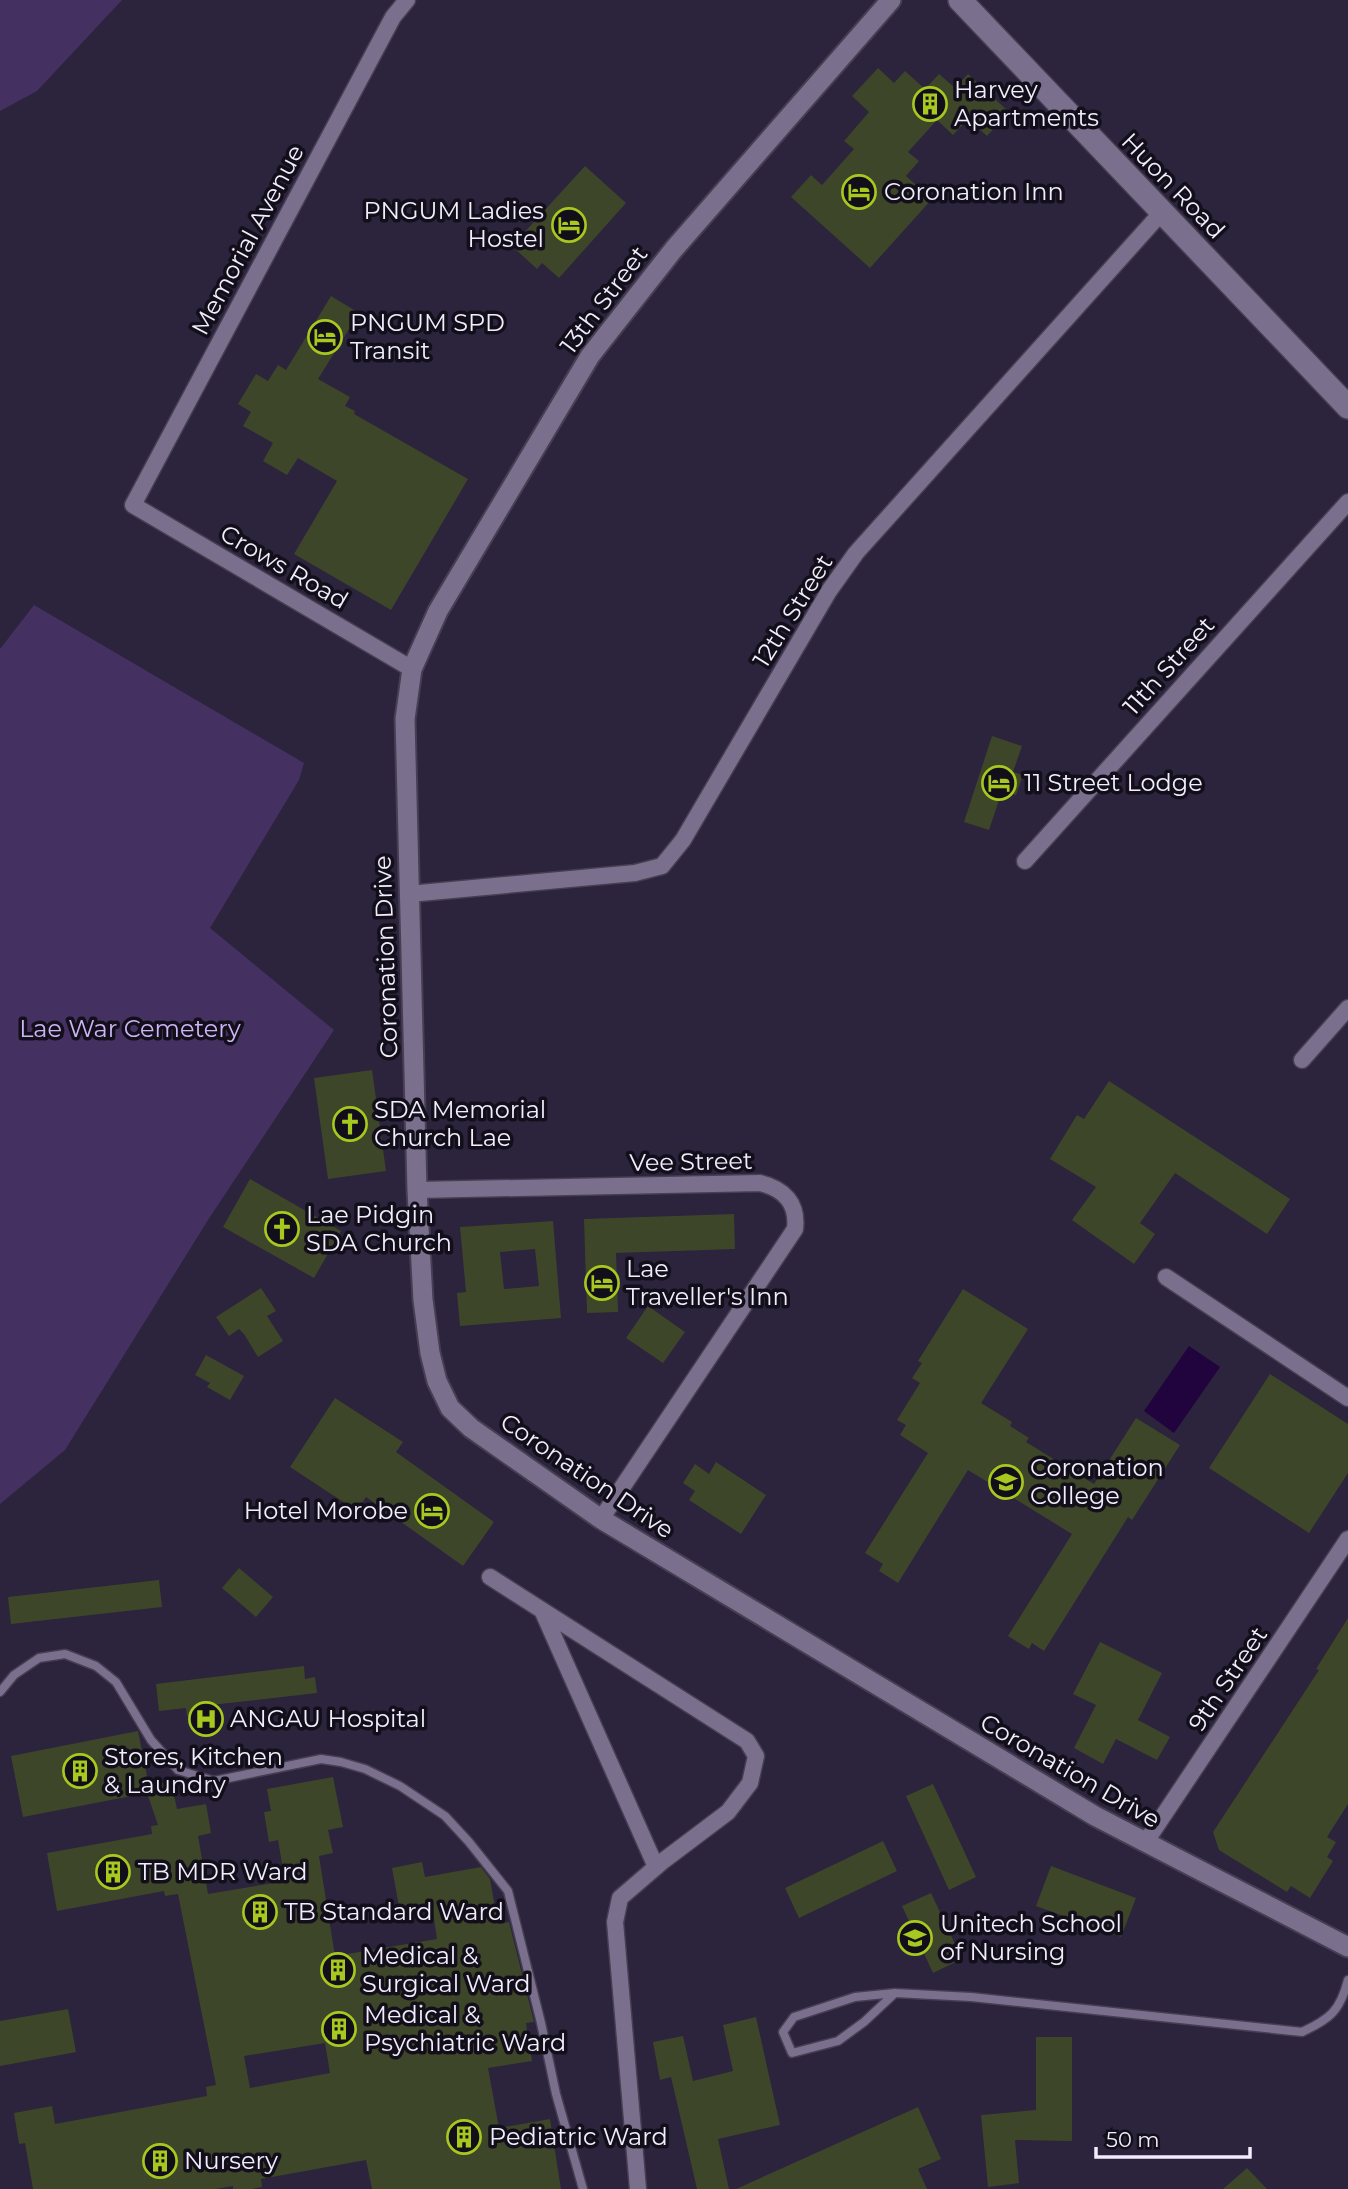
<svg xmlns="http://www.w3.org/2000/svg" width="1348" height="2189" font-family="Montserrat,sans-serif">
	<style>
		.green { fill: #443162 }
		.water { fill: #21043e }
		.building { fill: #3e462a; fill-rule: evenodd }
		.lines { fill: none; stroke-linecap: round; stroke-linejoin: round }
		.service-casing { stroke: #463e52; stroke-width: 11 }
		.minor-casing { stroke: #463e52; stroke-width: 19 }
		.tertiary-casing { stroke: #463e52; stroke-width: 23 }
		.secondary-casing { stroke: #463e52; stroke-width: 26 }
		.service { stroke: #7a708d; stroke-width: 8 }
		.minor { stroke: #7a708d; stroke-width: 16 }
		.tertiary { stroke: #7a708d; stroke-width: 19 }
		.secondary { stroke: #7a708d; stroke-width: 23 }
		.labels { text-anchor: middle; stroke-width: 7; stroke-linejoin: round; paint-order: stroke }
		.poi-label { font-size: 24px; fill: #f2edfd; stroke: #130f1a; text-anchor: start }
		.street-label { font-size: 24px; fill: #f2edfd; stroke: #130f1a }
		.park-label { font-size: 24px; fill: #ccb5f7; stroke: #130f1a }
	</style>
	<rect width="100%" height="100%" fill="#2c233c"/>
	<path class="green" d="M0,0H122L37,91L0,111Z
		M34,605L304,763L299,780L210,928L334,1030L208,1220L65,1450L0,1504V649Z"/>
	<path class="water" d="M1189,1346L1220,1367L1174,1433L1144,1411Z"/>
	<path class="building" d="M878,68L894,83L905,71L925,89L939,74L955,88L968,74L1009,112L987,136L968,119L953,135L937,120L908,152L919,161L906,176L932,199L870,268L791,197L811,175L822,185L854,149L844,141L869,112L852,96Z
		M585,166L626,203L559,278L542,263L537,269L512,246Z
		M331,296L359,313L318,379L350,397L345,406L355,411L354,414L468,479L391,610L294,554L337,481L298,458L287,475L263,461L273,443L243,426L251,412L238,404L256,374L268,381L278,365L286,370Z
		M992,736L1022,746L1013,772L1023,775L1016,795L1002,791L989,830L964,822Z
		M372,1070L386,1171L328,1179L314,1078Z
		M1109,1081L1290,1199L1267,1234L1175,1173L1140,1223L1155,1234L1134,1264L1072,1220L1096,1187L1050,1159L1077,1115L1084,1119Z
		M250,1179L341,1231L314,1278L223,1227Z
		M734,1214L735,1249L616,1253L618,1312L587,1313L584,1219Z
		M553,1221L561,1318L460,1326L457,1293L466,1292L460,1227ZM535,1249L539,1286L504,1289L500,1252Z
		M261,1288L276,1311L267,1316L283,1341L258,1357L244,1334L239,1329L229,1336L216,1317Z
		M963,1289L1028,1329L981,1403L1012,1422L1010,1426L1029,1438L1026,1442L1094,1484L1136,1418L1180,1445L1132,1520L1128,1517L1044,1651L1032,1643L1029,1649L1008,1636L1072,1534L968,1470L898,1583L879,1571L883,1564L865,1553L928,1453L900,1435L906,1425L897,1420L920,1383L912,1378L922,1363L918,1361Z
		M648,1306L685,1332L663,1363L626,1338Z
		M206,1355L244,1376L230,1400L207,1387L210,1383L195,1375Z
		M1270,1374L1348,1424V1473L1309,1533L1209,1468Z
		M335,1398L403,1442L396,1452L494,1522L463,1566L366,1497L357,1511L290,1467Z
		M716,1462L766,1495L741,1534L689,1500L695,1491L683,1483L695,1464L709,1474Z
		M239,1568L273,1597L256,1617L222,1588Z
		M159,1580L162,1607L11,1624L8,1597Z
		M1348,1618V1804L1327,1837L1336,1842L1327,1857L1333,1861L1310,1898L1291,1886L1287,1892L1219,1850L1213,1832L1319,1670L1316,1669Z
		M1100,1642L1162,1673L1138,1720L1170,1737L1157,1760L1116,1739L1103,1764L1074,1748L1096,1705L1073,1694Z
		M304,1666L305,1679L315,1677L317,1693L211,1705L212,1713L187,1716L186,1708L159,1711L156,1684Z
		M138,1731L149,1786L171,1781L177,1809L206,1804L211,1833L198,1836L208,1894L285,1881L278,1840L269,1842L264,1812L271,1811L267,1789L333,1777L343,1827L328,1830L333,1853L319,1856L335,1956L437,1939L432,1906L400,1912L392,1868L422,1862L425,1877L481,1867L490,1879L498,1924L509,1922L534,2022L526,2023L532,2061L488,2068L499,2128L550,2119L561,2189H372L366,2160L261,2179L262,2187L252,2189H233V2186L216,2189H33L25,2143L19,2144L14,2113L52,2106L55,2124L207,2096L206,2087L216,2085L178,1894L165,1896L164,1891L57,1911L47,1853L152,1834L151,1826L158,1825L147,1793L23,1817L11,1756ZM325,2043L330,2073L250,2088L244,2056Z
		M933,1784L976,1877L949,1890L906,1796Z
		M883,1841L897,1871L799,1918L785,1888Z
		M1051,1866L1136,1898L1121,1937L1036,1906Z
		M931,1893L962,1959L933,1973L902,1906Z
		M68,2009L76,2052L0,2066V2021Z
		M756,2017L780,2125L718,2139L729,2189H697L671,2077L660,2080L653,2042L683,2036L693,2081L733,2071L723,2025Z
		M1036,2037H1072V2141L1015,2140L1019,2183L988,2187L981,2115L1036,2110Z
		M918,2107L941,2159L918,2169L927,2189H736Z
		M1247,2168L1267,2189H1223Z"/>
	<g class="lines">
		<g class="service-casing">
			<path id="service" d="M0,1692L14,1675L39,1658L65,1654L96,1666L116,1682L151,1740L178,1770L214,1781L321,1759L341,1762L365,1769L400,1786L445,1816L469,1842L508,1891L541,2023L556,2094L583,2189
				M895,1993L864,2022L838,2041L792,2053L783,2032L794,2017L855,1997L895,1993L971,1997L1302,2032C1330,2019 1340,2011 1348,1980"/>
		</g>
		<g class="minor-casing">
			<path id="minor" d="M407,0L393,17L133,505L412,669
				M1025,861L1348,502
				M409,894L635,873L662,866L683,840L829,591L856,553L1162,212
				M1302,1060L1348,1008
				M417,1190L760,1183C784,1189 798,1203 795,1229L601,1519
				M1166,1277L1348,1398
				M490,1577L747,1741L756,1756L750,1783L728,1812L663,1861L620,1898L615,1922L638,2189
				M542,1610L656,1867
				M1145,1843L1348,1539"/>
		</g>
		<g class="tertiary-casing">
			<path id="tertiary" d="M891,0L674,249L590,356L438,611L412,669L405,719L417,1190L423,1300L430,1353L437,1381L450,1408L471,1428L601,1519L1095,1816L1348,1947"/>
		</g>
		<g class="secondary-casing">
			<path id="secondary" d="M960,0L1348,407"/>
		</g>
		<use href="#service" class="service"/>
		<use href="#minor" class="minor"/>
		<use href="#tertiary" class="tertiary"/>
		<use href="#secondary" class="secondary"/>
	</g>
	<defs>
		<g id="building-ring" transform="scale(1.75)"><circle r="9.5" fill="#130f1a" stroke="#a7c81f" stroke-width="1.5"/><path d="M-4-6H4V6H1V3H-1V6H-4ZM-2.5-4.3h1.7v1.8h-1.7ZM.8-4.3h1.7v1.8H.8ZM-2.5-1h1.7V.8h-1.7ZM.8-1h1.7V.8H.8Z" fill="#a7c81f"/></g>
		<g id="hotel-ring" transform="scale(1.75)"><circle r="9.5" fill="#130f1a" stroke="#a7c81f" stroke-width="1.5"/><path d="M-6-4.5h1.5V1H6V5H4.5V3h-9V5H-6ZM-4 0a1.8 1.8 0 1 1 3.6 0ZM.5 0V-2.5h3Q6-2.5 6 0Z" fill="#a7c81f"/></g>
		<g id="church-ring" transform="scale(1.75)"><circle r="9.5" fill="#130f1a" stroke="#a7c81f" stroke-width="1.5"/><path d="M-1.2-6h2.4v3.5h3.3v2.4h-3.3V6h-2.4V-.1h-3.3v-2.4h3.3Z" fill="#a7c81f"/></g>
		<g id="school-ring" transform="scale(1.75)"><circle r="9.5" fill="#130f1a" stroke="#a7c81f" stroke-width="1.5"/><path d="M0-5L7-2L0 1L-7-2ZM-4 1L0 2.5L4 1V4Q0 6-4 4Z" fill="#a7c81f"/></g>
		<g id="hospital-ring" transform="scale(1.75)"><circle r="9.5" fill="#130f1a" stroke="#a7c81f" stroke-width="1.5"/><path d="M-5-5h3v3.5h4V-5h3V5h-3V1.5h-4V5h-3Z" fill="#a7c81f"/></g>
		<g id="university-ring" transform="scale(1.75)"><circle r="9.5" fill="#130f1a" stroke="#a7c81f" stroke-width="1.5"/><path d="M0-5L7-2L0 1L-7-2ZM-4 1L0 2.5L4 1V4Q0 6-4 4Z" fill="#a7c81f"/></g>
	</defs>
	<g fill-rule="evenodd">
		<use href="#building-ring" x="930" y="104"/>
		<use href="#hotel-ring" x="859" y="192"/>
		<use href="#hotel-ring" x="569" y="225"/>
		<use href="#hotel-ring" x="325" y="337"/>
		<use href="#hotel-ring" x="999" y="783"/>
		<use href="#church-ring" x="350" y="1124"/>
		<use href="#church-ring" x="282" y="1229"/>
		<use href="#hotel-ring" x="602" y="1283"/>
		<use href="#school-ring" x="1006" y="1482"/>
		<use href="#hotel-ring" x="432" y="1511"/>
		<use href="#hospital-ring" x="206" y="1719"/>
		<use href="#building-ring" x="80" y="1771"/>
		<use href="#building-ring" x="113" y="1872"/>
		<use href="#building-ring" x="260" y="1912"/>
		<use href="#university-ring" x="915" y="1938"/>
		<use href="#building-ring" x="338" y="1970"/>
		<use href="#building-ring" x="339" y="2029"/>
		<use href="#building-ring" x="464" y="2137"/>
		<use href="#building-ring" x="160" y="2161"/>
	</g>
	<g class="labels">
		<g class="poi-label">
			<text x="954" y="98">Harvey<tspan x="954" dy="28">Apartments</tspan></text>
			<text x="884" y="200">Coronation Inn</text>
			<text x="544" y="219" text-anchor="end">PNGUM Ladies<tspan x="544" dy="28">Hostel</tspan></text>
			<text x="350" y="331">PNGUM SPD<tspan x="350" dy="28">Transit</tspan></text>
			<text x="1024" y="791">11 Street Lodge</text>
			<text x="374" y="1118">SDA Memorial<tspan x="374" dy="28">Church Lae</tspan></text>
			<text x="306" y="1223">Lae Pidgin<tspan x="306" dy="28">SDA Church</tspan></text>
			<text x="626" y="1277">Lae<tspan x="626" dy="28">Traveller's Inn</tspan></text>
			<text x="1030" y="1476">Coronation<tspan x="1030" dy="28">College</tspan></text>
			<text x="408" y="1519" text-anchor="end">Hotel Morobe</text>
			<text x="230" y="1727">ANGAU Hospital</text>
			<text x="104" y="1765">Stores, Kitchen<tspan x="104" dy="28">&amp; Laundry</tspan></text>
			<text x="138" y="1880">TB MDR Ward</text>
			<text x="284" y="1920">TB Standard Ward</text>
			<text x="940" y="1932">Unitech School<tspan x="940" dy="28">of Nursing</tspan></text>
			<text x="362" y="1964">Medical &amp;<tspan x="362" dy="28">Surgical Ward</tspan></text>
			<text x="364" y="2023">Medical &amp;<tspan x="364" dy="28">Psychiatric Ward</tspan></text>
			<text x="489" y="2145">Pediatric Ward</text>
			<text x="184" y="2169">Nursery</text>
		</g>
		<g class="street-label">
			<text transform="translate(1173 186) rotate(46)" y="8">Huon Road</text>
			<text transform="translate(248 240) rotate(-62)" y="8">Memorial Avenue</text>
			<text transform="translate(604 300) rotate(-53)" y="8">13th Street</text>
			<text transform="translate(284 567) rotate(30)" y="8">Crows Road</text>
			<text transform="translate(793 611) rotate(-58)" y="8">12th Street</text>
			<text transform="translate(1169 666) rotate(-48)" y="8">11th Street</text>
			<text transform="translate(386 957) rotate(-92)" y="8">Coronation Drive</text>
			<text transform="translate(691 1162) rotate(-1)" y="8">Vee Street</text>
			<text transform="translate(587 1476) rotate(34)" y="8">Coronation Drive</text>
			<text transform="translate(1228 1679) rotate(-56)" y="8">9th Street</text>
			<text transform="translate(1070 1771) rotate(30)" y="8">Coronation Drive</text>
		</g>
		<g class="park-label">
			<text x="130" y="1037">Lae War Cemetery</text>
		</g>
	</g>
	<path d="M1096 2147v10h154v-10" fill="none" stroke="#f2edfd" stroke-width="3.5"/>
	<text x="1106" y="2147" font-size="21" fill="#f2edfd" stroke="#130f1a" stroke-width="5" paint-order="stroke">50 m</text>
</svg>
